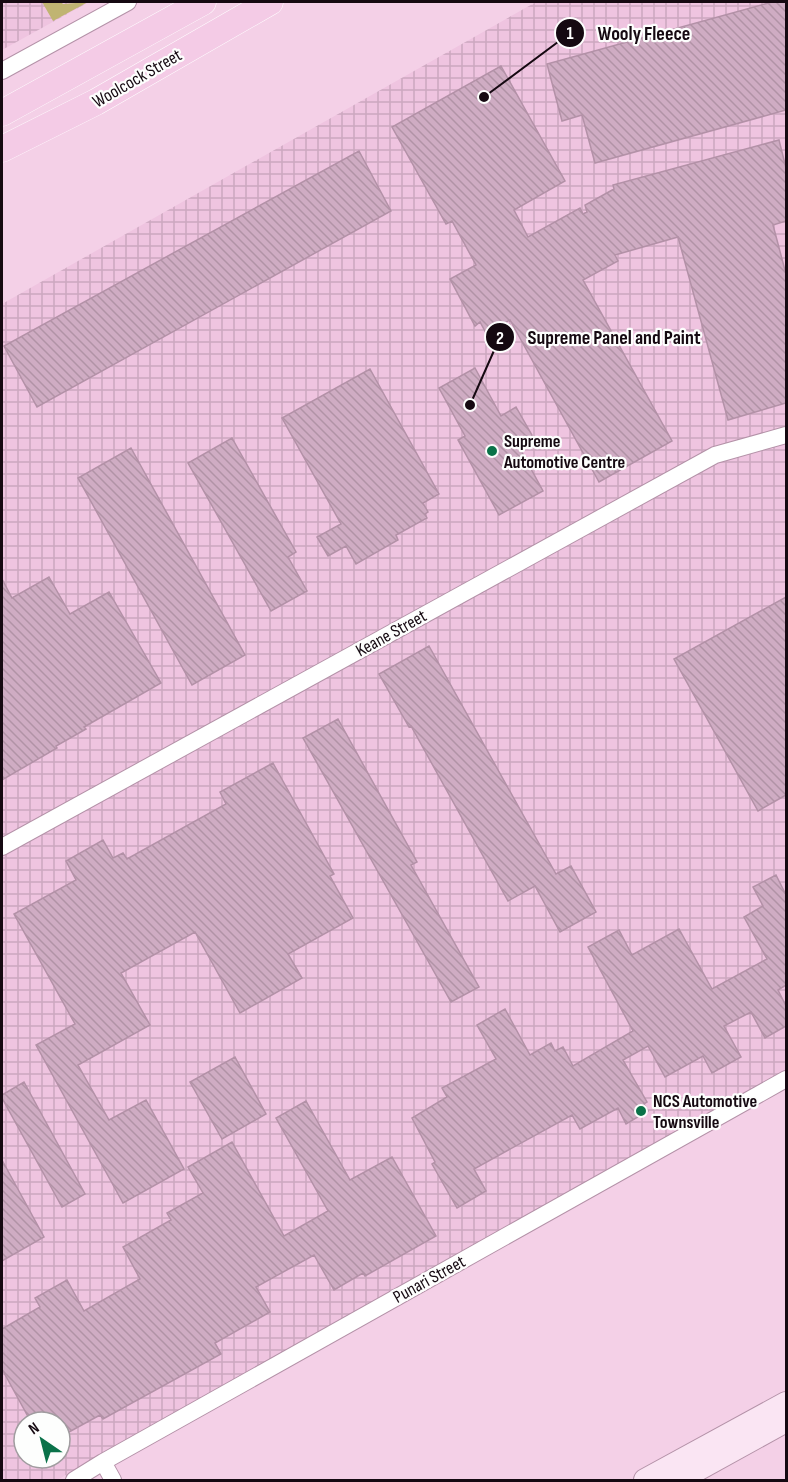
<svg xmlns="http://www.w3.org/2000/svg" width="788" height="1482" font-family="'Sofia Sans Condensed',sans-serif">
	<style>
		.industrial { fill: url(#industrial-grid); fill-rule: evenodd }
		.garden { fill: #c0b472 }
		.building { fill: url(#building-back-hatch); stroke: #b391a7; stroke-width: 1.5 }
		.lines { fill: none; stroke-linecap: round; stroke-linejoin: round }
		.street-casing { stroke: #b492a8; stroke-width: 18 }
		.secondary-casing { stroke: #b492a8; stroke-width: 24 }
		.primary-casing { stroke: #fff; stroke-width: 27 }
		.street { stroke: #fff; stroke-width: 16 }
		.secondary { stroke: #fae5f3; stroke-width: 22 }
		.primary { stroke: #f4cbe6; stroke-width: 26 }
		.poi-dot { fill: #0a7249; stroke: #fdfefd; stroke-width: 2 }
		.labels { text-anchor: middle; stroke-width: 4.5; stroke-linejoin: round; paint-order: stroke }
		.street-label { font-size: 18px; fill: #150911; stroke: #fdfefd }
		.poi-label { font-size: 18px; font-weight: bold; fill: #150911; stroke: #fdfefd; text-anchor: start }
		.leader { fill: none; stroke: #150911; stroke-width: 2 }
		.callout-dot { fill: #150911; stroke: #fdfefd; stroke-width: 2 }
		.mark-label { font-size: 18px; text-anchor: middle; font-weight: bold; fill: #fff }
		.callout-label { font-size: 20px; text-anchor: middle; font-weight: bold; fill: #150911; stroke: #fdfefd; stroke-width: 4.5; stroke-linejoin: round; paint-order: stroke }
	</style>
	<defs>
		<pattern id="industrial-grid" width="8" height="8" patternUnits="userSpaceOnUse" patternTransform="scale(1.5)"><rect width="8" height="8" fill="#efc4e0"/><path d="M0 4h8M4 0v8" fill="none" stroke="#cca7bf"/></pattern>
		<pattern id="building-back-hatch" width="6" height="6" patternUnits="userSpaceOnUse" patternTransform="scale(1.5)"><rect width="6" height="6" fill="#cfacc3"/><path d="M-1 5l2 2M0 0l6 6M5-1l2 2" fill="none" stroke="#b193a6"/></pattern>
	</defs>
	<rect width="100%" height="100%" fill="#f4d0e7"/>
	<path class="industrial" d="M2,2H89L2,50Z
		M536,2H786V1082L57,1480H2V304ZM24,1422H60V1458H24Z"/>
	<path class="garden" d="M42,2H61L63,4L88,2L53,21Z"/>
	<path class="building" d="M772,2H786V110L595,163L582,115L562,121L547,64Z
		M501,66L565,181L514,210L528,237L580,208L583,214L587,212L585,205L614,189L613,185L779,140L786,168V221L773,225L786,274V403L728,420L678,237L615,255L618,261L583,280L672,441L599,482L510,320L486,333L480,322L475,326L450,279L476,265L452,221L446,224L392,127Z
		M359,151L391,211L37,407L4,346Z
		M475,368L501,416L516,407L533,437L518,445L543,491L499,515L458,440L465,436L439,388Z
		M370,369L439,494L423,503L428,512L425,514L427,518L396,535L398,540L356,564L346,546L328,556L317,537L341,524L282,418Z
		M232,438L296,552L288,557L307,591L271,611L188,463Z
		M131,448L245,655L192,685L78,478Z
		M49,577L70,614L109,592L161,683L84,727L86,729L56,746L57,748L2,780V579L12,598Z
		M786,597V795L758,811L674,659Z
		M429,646L556,874L571,866L596,912L560,932L535,886L508,901L411,726L409,727L379,674Z
		M338,719L417,862L411,865L479,987L451,1002L303,738Z
		M273,763L334,874L330,876L353,918L288,954L302,978L240,1013L195,932L121,973L150,1025L78,1065L109,1120L146,1100L184,1169L123,1203L36,1045L75,1024L14,914L76,880L66,861L103,840L113,858L123,853L127,859L226,804L220,792Z
		M776,875L786,895V985L778,990L786,1006V1026L765,1038L751,1012L724,1026L741,1057L712,1073L703,1056L665,1077L648,1046L623,1060L647,1102L644,1104L648,1111L626,1124L618,1108L580,1129L572,1115L474,1169L486,1191L457,1208L432,1164L435,1162L412,1118L447,1097L442,1088L496,1059L477,1025L505,1009L530,1055L551,1043L555,1051L563,1047L573,1066L633,1031L588,947L619,930L632,955L679,929L712,989L767,959L744,917L763,906L753,887Z
		M235,1057L266,1114L222,1139L190,1082Z
		M24,1082L85,1194L62,1207L2,1098V1095Z
		M306,1101L350,1180L392,1157L436,1236L365,1276L363,1273L334,1290L314,1255L256,1287L270,1312L215,1343L221,1354L103,1419L100,1415L60,1437V1422H31L2,1369V1329L40,1307L35,1298L67,1280L84,1311L140,1279L123,1247L171,1220L167,1213L203,1193L188,1167L232,1142L284,1236L328,1211L276,1118Z
		M2,1160L44,1237L2,1261Z"/>
	<g class="lines">
		<g class="street-casing">
			<path id="street" d="M2,71L128,2
				M2,847L715,455L786,435
				M103,1462L113,1480
				M74,1480L103,1462L786,1079"/>
		</g>
		<g class="secondary-casing">
			<path id="secondary" d="M645,1480L786,1403
				M679,1480L786,1421"/>
		</g>
		<g class="primary-casing">
			<path id="primary" d="M2,113L203,2
				M2,149L96,102L270,2"/>
		</g>
		<use href="#street" class="street"/>
		<use href="#secondary" class="secondary"/>
		<use href="#primary" class="primary"/>
	</g>
	<g class="poi-dot">
		<circle cx="492" cy="451" r="6"/>
		<circle cx="641" cy="1111" r="6"/>
	</g>
	<g class="labels">
		<g class="street-label">
			<text transform="translate(137 78) rotate(-30)" y="6">Woolcock Street</text>
			<text transform="translate(391 633) rotate(-29)" y="6">Keane Street</text>
			<text transform="translate(429 1279) rotate(-29)" y="6">Punari Street</text>
		</g>
		<g class="poi-label">
			<text x="504" y="447">Supreme<tspan x="504" dy="21">Automotive Centre</tspan></text>
			<text x="653" y="1107">NCS Automotive<tspan x="653" dy="21">Townsville</tspan></text>
		</g>
	</g>
	<path class="leader" d="M484 97L570 33M470 405L500 337"/>
	<g class="callout-dot">
		<circle cx="484" cy="97" r="6"/>
		<circle cx="470" cy="405" r="6"/>
		<circle cx="570" cy="33" r="15"/>
		<circle cx="500" cy="337" r="15"/>
	</g>
	<g class="mark-label">
		<text x="570" y="39">1</text>
		<text x="500" y="344">2</text>
	</g>
	<g class="callout-label">
		<text x="644" y="40">Wooly Fleece</text>
		<text x="614" y="344">Supreme Panel and Paint</text>
	</g>
	<rect width="788" height="1482" fill="none" stroke="#150911" stroke-width="6"/>
	<g transform="translate(42 1440) rotate(325)"><circle r="28" fill="#fdfefd" stroke="#a09c9f" stroke-width="1.5"/>
	<path d="M0-4.5L10 22L0 15L-10 22Z" fill="#0a7249"/>
	<text y="-9" font-size="16" font-weight="bold" text-anchor="middle" fill="#150911">N</text>
	</g>
</svg>
